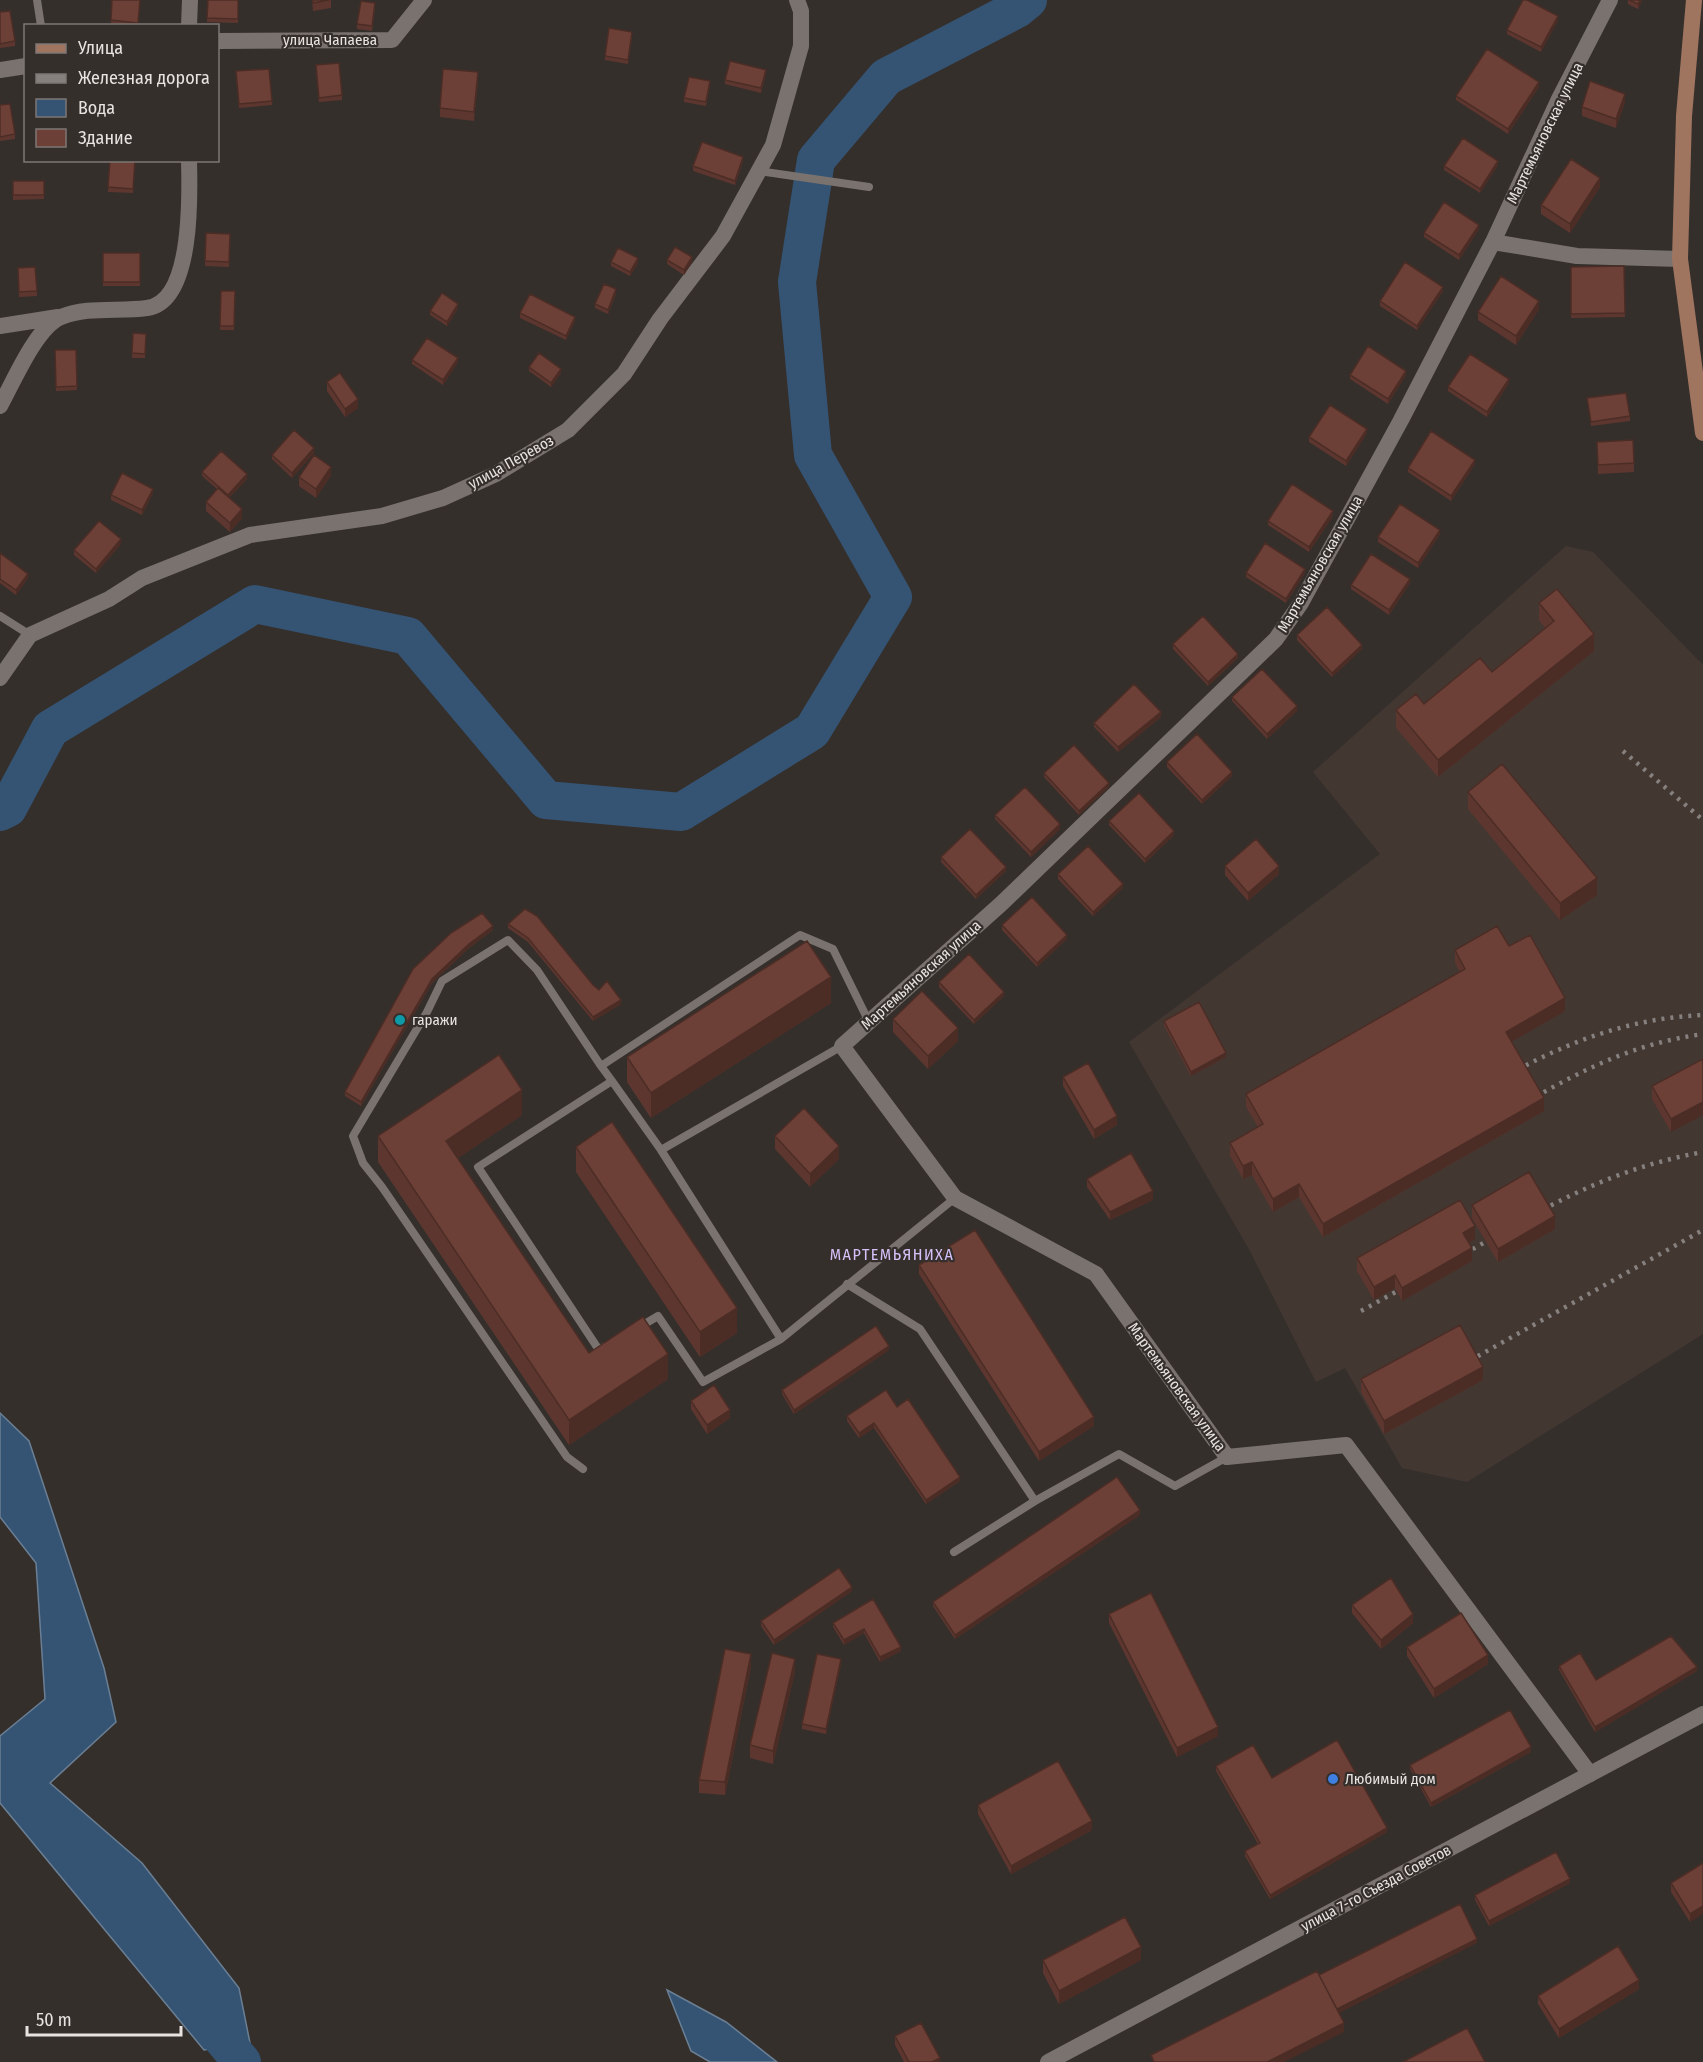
<svg xmlns="http://www.w3.org/2000/svg" width="1703" height="2062" font-family="'Fira Sans Condensed',sans-serif">
	<style>
		.built { fill: #433732 }
		.water { fill: #355473; stroke: #6b7f94; stroke-width: 1.5 }
		.lines { fill: none; stroke-linecap: round; stroke-linejoin: round }
		.river { stroke: #355473; stroke-width: 38 }
		.service { stroke: #79726e; stroke-width: 8 }
		.minor { stroke: #79726e; stroke-width: 16 }
		.tertiary { stroke: #79726e; stroke-width: 16 }
		.secondary { stroke: #a07560; stroke-width: 16 }
		.rail { stroke: #86807e; stroke-width: 4.5; stroke-dasharray: 3 6; stroke-linecap: butt }
		.wall { fill: #5d372f }
		.shaded-wall { fill: #4c2d26 }
		.building { fill: #6c4037; stroke: #4c2d26; stroke-width: 1.5 }
		.culture-dot { fill: #0f9aa8; stroke: #352f2c; stroke-width: 2 }
		.shop-dot { fill: #3f7fe0; stroke: #352f2c; stroke-width: 2 }
		.labels { text-anchor: middle; stroke-width: 4.5; stroke-linejoin: round; paint-order: stroke }
		.street-label { font-size: 15px; fill: #e8e3e1; stroke: #352f2c }
		.poi-label { font-size: 15px; fill: #e8e3e1; stroke: #352f2c; text-anchor: start }
		.neighbourhood-label { font-size: 16px; letter-spacing: 1.5px; fill: #d6c0f8; stroke: #352f2c }
	</style>
	<rect width="100%" height="100%" fill="#352f2c"/>
	<path class="built" d="M1566,546L1593,552L1703,665V1334L1467,1482L1402,1468L1345,1368L1316,1382L1250,1251L1129,1042L1380,854L1313,772Z"/>
	<path class="water" d="M0,1413L29,1441L104,1668L116,1722L50,1783L142,1863L239,1988L250,2043L204,2050L0,1803V1736L45,1699L36,1563L0,1517Z
		M667,1990L726,2022L777,2062H710L691,2051Z"/>
	<g class="lines">
		<path class="river" d="M0,812L8,808L50,729L255,604L408,636L546,800L681,812L812,731L893,597L813,455L797,282L816,160L886,77L1017,9L1028,0
			M196,2008L242,2062"/>
		<path class="service" d="M37,0L41,26
			M758,171L869,187
			M0,616L30,635
			M612,1081L661,1150
			M847,1284L920,1329L1035,1501L1119,1454L1175,1486L1227,1457
			M638,1328L658,1316L703,1382L781,1339L661,1150L842,1046
			M781,1339L955,1198
			M606,1346L599,1350L478,1167L612,1081L601,1066L800,935L833,949L869,1022
			M583,1469L567,1457L382,1187L363,1163L353,1136L427,1012L442,981L508,940L537,970L601,1066
			M954,1552L1035,1501"/>
		<path class="minor" d="M189,26L190,0
			M218,41L392,40L424,0
			M0,70L26,66
			M1493,242L1577,256L1680,259
			M0,326L58,317
			M0,406C13,383 36,327 61,317C88,306 119,312 147,308C193,302 190,196 189,160
			M0,678L30,635L109,599L142,578L250,535L382,516L443,498L496,474L568,430L624,374L660,319L723,236L773,145L801,46V11L797,0
			M1590,1774L1346,1445L1227,1457L1096,1274L955,1198L842,1046L1001,904L1276,639L1301,603L1401,420L1493,242L1558,101L1610,0"/>
		<path class="tertiary" d="M1048,2062L1703,1714"/>
		<path class="secondary" d="M1694,0L1684,116L1680,259L1703,433"/>
		<path class="rail" d="M1623,751L1703,820
			M1510,1074C1571,1040 1633,1018 1703,1015
			M1528,1101C1588,1067 1634,1044 1703,1034
			M1535,1214C1589,1184 1643,1163 1703,1152
			M1457,1258L1501,1233
			M1361,1311L1412,1283
			M1462,1365L1703,1230"/>
	</g>
	<path class="wall" d="M140,0L138,26L111,25V20Z
		M208,0H238V23L207,22Z
		M312,0H331V8L313,11Z
		M1628,0H1642L1638,9L1628,4Z
		M375,7L372,31L357,29V24Z
		M0,12L15,41V46L0,48Z
		M1558,20L1541,52L1507,34V30Z
		M632,37L628,64L605,60V56Z
		M316,70L342,95V100L319,102Z
		M766,74L761,93L725,84V80Z
		M236,76L272,101V105L239,108Z
		M478,81L474,121L440,117V108Z
		M710,85L706,106L684,102V98Z
		M1539,87L1508,134L1456,100V96Z
		M1625,102L1616,128L1582,116V107Z
		M0,105L15,134V139L0,141Z
		M110,160H135L133,193L108,192Z
		M743,161L735,185L693,171V166Z
		M1498,165L1480,193L1444,170V166Z
		M13,181H44V199L13,200Z
		M1600,187L1570,233L1541,214V205Z
		M1479,229L1459,260L1424,237V233Z
		M206,233L230,234L229,267L205,266Z
		M103,253H140V286H103Z
		M667,260L692,262L684,275L667,264Z
		M611,262L638,263L630,276L611,266Z
		M1624,266L1625,317L1571,318V267Z
		M35,267L37,296L19,297L18,268Z
		M221,291H235L234,330H220Z
		M1443,291L1417,330L1380,306V301Z
		M616,294L608,314L595,308V304Z
		M458,308L447,326L430,315V311Z
		M1539,309L1516,345L1478,320V312Z
		M520,313L575,321L566,340L520,318Z
		M133,333L146,334L145,358H132Z
		M55,350H76L77,390L56,391Z
		M412,360L458,362L443,385L412,364Z
		M529,367L561,373L551,387L529,371Z
		M1350,375H1406L1388,404L1350,379Z
		M327,382L358,408L345,417L327,391Z
		M1509,383L1487,417L1448,391V387Z
		M1587,398L1630,416V421L1591,426Z
		M1367,433L1346,466L1309,442V437Z
		M1633,440L1634,472L1598,474L1597,442Z
		M314,453L292,478L272,459V455Z
		M1475,464L1451,501L1408,472V468Z
		M202,472L247,479L229,498L242,518L230,532L206,511V502L217,489L202,476Z
		M331,475L316,498L299,486V477Z
		M153,493L142,515L111,500V495Z
		M1333,516L1309,552L1268,525V521Z
		M1440,534L1418,568L1378,542V537Z
		M121,544L96,573L74,555V550Z
		M0,553L28,578L16,595L0,583Z
		M1246,573H1305L1286,603L1246,577Z
		M1410,583L1389,615L1351,589V585Z
		M1539,603L1594,651L1438,777L1396,728V710L1424,704L1492,672L1545,628L1539,620Z
		M1297,635L1362,649L1332,677L1297,640Z
		M1173,644L1238,658L1208,686L1173,649Z
		M1232,697L1297,711L1267,739L1232,701Z
		M1161,717L1118,752L1094,727V723Z
		M1167,762L1232,776L1202,804L1167,767Z
		M1044,773L1109,787L1079,815L1044,777Z
		M1468,792L1597,895L1560,920L1468,809Z
		M995,815L1060,829L1031,857L995,819Z
		M1109,821L1174,835L1145,863L1109,825Z
		M941,857L1006,871L976,899L941,862Z
		M1225,866L1279,874L1248,901L1225,875Z
		M1058,874L1123,888L1093,916L1058,879Z
		M525,909L593,985L621,1004L593,1021L528,942L508,928V924Z
		M1002,925L1067,939L1037,967L1002,930Z
		M493,930L469,948L432,983L361,1106L345,1096V1092L413,969Z
		M1509,946L1565,1011L1512,1041L1544,1111L1323,1237L1299,1197L1273,1212L1252,1175L1243,1179L1230,1156V1143L1258,1127L1246,1107V1094L1460,972L1455,963V950Z
		M939,982L1004,996L974,1024L939,987Z
		M831,1003L651,1118L627,1082V1057Z
		M893,1019L958,1041L928,1069L893,1032Z
		M1164,1021L1226,1057L1191,1076L1164,1026Z
		M1703,1059L1671,1132L1652,1099V1086Z
		M1063,1077L1117,1125L1094,1139L1063,1086Z
		M522,1115L458,1158L589,1353L668,1379L569,1445L378,1162V1136Z
		M775,1136L839,1159L810,1187L775,1149Z
		M576,1147L737,1333L700,1357L576,1172Z
		M1087,1179L1153,1200L1110,1220L1087,1187Z
		M1472,1205L1555,1229L1498,1262L1472,1218Z
		M1475,1239L1469,1243L1472,1261L1402,1301L1395,1288L1374,1300L1357,1271V1258Z
		M919,1265L1094,1426L1039,1461L919,1274Z
		M889,1350L794,1414L782,1394V1390Z
		M1361,1379L1483,1380L1384,1434L1361,1392Z
		M691,1401L730,1418L707,1434L691,1409Z
		M897,1407L960,1481L926,1504L874,1428L859,1438L847,1421V1416Z
		M1140,1515L955,1639L933,1606V1602Z
		M852,1591L774,1645L761,1626V1621Z
		M873,1599L901,1651L880,1662L864,1633L844,1645L833,1627V1623Z
		M1352,1605L1413,1623L1381,1649L1352,1613Z
		M1109,1614L1218,1736L1177,1757L1109,1623Z
		M1407,1647L1488,1664L1434,1698L1407,1656Z
		M841,1664L826,1734L802,1729V1724Z
		M1559,1666L1596,1680L1697,1671L1595,1732L1559,1670Z
		M751,1667L725,1795L699,1793V1780Z
		M795,1672L773,1764L750,1758V1745Z
		M1531,1752L1431,1807L1410,1769V1765Z
		M1216,1766L1387,1832L1270,1899L1245,1856V1851L1258,1844L1216,1771Z
		M978,1805L1092,1830L1011,1874L978,1814Z
		M1703,1863L1690,1922L1671,1892V1883Z
		M1570,1883L1489,1926L1475,1900V1895Z
		M1043,1960H1141L1059,2004L1043,1973Z
		M1639,1989L1559,2038L1538,2004V1996Z
		M895,2036L940,2062H904L895,2045Z"/>
	<path class="shaded-wall" d="M1640,0H1642L1638,9V4Z
		M1558,16V20L1541,52V47Z
		M766,70V74L761,93V88Z
		M478,72V81L474,121V112Z
		M1539,82V87L1508,134V129Z
		M1625,94V102L1616,128V119Z
		M743,157V161L735,185V181Z
		M1498,161V165L1480,193V189Z
		M1600,178V187L1570,233V224Z
		M1479,225V229L1459,260V255Z
		M692,257V262L684,275V270Z
		M638,258V263L630,276V272Z
		M1443,287V291L1417,330V326Z
		M616,289V294L608,314V310Z
		M1539,301V309L1516,345V336Z
		M458,304V308L447,326V322Z
		M575,317V321L566,340V336Z
		M458,358V362L443,385V380Z
		M561,369V373L551,387V383Z
		M1406,371V375L1388,404V399Z
		M1509,379V383L1487,417V412Z
		M358,399V408L345,417V409Z
		M1367,429V433L1346,466V461Z
		M314,448V453L292,478V473Z
		M1475,460V464L1451,501V496Z
		M331,467V475L316,498V489Z
		M247,474V479L228,499V495Z
		M153,489V493L142,515V510Z
		M242,509V518L230,532V523Z
		M1333,511V516L1309,552V547Z
		M1440,530V534L1418,568V563Z
		M121,539V544L96,573V569Z
		M1305,569V573L1286,603V599Z
		M28,574V578L16,595V590Z
		M1410,579V583L1389,615V610Z
		M1594,634V651L1438,777V760Z
		M1362,645V649L1332,677V673Z
		M1238,654V658L1208,686V682Z
		M1297,706V711L1267,739V734Z
		M1161,712V717L1118,752V747Z
		M1232,772V776L1202,804V800Z
		M1109,783V787L1079,815V811Z
		M1060,824V829L1031,857V852Z
		M1174,831V835L1145,863V859Z
		M1279,866V874L1248,901V893Z
		M1006,867V871L976,899V895Z
		M1597,878V895L1560,920V903Z
		M1123,884V888L1093,916V912Z
		M493,926V930L469,948L432,983L361,1106V1102L432,979L469,944Z
		M1067,935V939L1037,967V963Z
		M831,977V1003L651,1118V1093Z
		M1004,992V996L974,1024V1020Z
		M1565,998V1011L1506,1045V1032Z
		M621,1000V1004L593,1021V1017Z
		M958,1028V1041L928,1069V1056Z
		M1226,1053V1057L1191,1076V1072Z
		M522,1090V1115L446,1166V1141Z
		M1544,1098V1111L1323,1237V1224Z
		M1703,1102V1115L1671,1132V1119Z
		M1117,1116V1125L1094,1139V1130Z
		M839,1146V1159L810,1187V1174Z
		M1252,1162V1175L1243,1179V1166Z
		M1299,1184V1197L1273,1212V1199Z
		M1153,1191V1200L1110,1220V1212Z
		M1555,1216V1229L1498,1262V1249Z
		M1475,1226V1239L1463,1246V1233Z
		M1472,1248V1261L1402,1301V1288Z
		M1395,1275V1288L1374,1300V1287Z
		M737,1308V1333L700,1357V1332Z
		M889,1346V1350L794,1414V1410Z
		M668,1354V1379L569,1445V1420Z
		M1483,1367V1380L1384,1434V1421Z
		M730,1410V1418L707,1434V1425Z
		M1094,1417V1426L1039,1461V1452Z
		M874,1423V1428L859,1438V1433Z
		M960,1477V1481L926,1504V1500Z
		M1140,1510V1515L955,1639V1635Z
		M852,1587V1591L774,1645V1640Z
		M1413,1614V1623L1381,1649V1640Z
		M864,1629V1633L844,1645V1640Z
		M901,1647V1651L880,1662V1657Z
		M751,1654V1667L725,1795V1782Z
		M1488,1655V1664L1434,1698V1689Z
		M795,1659V1672L773,1764V1751Z
		M841,1659V1664L826,1734V1729Z
		M1697,1667V1671L1595,1732V1727Z
		M1218,1727V1736L1177,1757V1748Z
		M1531,1747V1752L1431,1807V1803Z
		M1092,1821V1830L1011,1874V1866Z
		M1387,1828V1832L1270,1899V1895Z
		M1570,1879V1883L1489,1926V1921Z
		M1703,1906V1914L1690,1922V1914Z
		M1477,1939V1943L1337,2014V2010Z
		M1141,1947V1960L1059,2004V1991Z
		M1639,1980V1989L1559,2038V2029Z
		M1344,2023V2032L1284,2062H1267Z
		M940,2058V2062H932Z"/>
	<path class="building" d="M112,0H140L138,23L111,20Z
		M208,0H238V19L207,18Z
		M313,0H329L313,3Z
		M1523,0H1527L1558,16L1541,47L1507,30Z
		M1629,0H1640L1638,4Z
		M361,1L375,3L372,26L357,24Z
		M10,11L15,41L0,44V12Z
		M609,28L632,32L628,60L605,56Z
		M1487,49L1539,82L1508,129L1456,96Z
		M730,61L766,70L761,88L725,80Z
		M339,63L342,95L319,98L316,65Z
		M269,69L272,101L239,104L236,71Z
		M443,69L478,72L474,112L440,108Z
		M689,77L710,81L706,102L684,98Z
		M1590,81L1625,94L1616,119L1582,107Z
		M10,104L15,134L0,137V105Z
		M1463,138L1498,161L1480,189L1444,166Z
		M702,142L743,157L735,181L693,166Z
		M1571,159L1600,178L1570,224L1541,205Z
		M110,160H135L133,189L108,187Z
		M13,181H44V195H13Z
		M1444,202L1479,225L1459,255L1424,233Z
		M206,233L230,234L229,262L205,261Z
		M675,247L692,257L684,270L667,260Z
		M618,248L638,258L630,272L611,262Z
		M103,253H140V282H103Z
		M1405,262L1443,287L1417,326L1380,301Z
		M1624,266L1625,313L1571,314V267Z
		M35,267L37,291L19,292L18,268Z
		M1501,276L1539,301L1516,336L1478,312Z
		M604,284L616,289L608,310L595,304Z
		M221,291H235L234,326H220Z
		M442,293L458,304L447,322L430,311Z
		M530,294L575,317L566,336L520,313Z
		M133,333L146,334L145,354L132,353Z
		M427,338L458,358L443,380L412,360Z
		M1368,346L1406,371L1388,399L1350,375Z
		M55,350H76L77,386L56,387Z
		M539,353L561,369L551,383L529,367Z
		M1470,354L1509,379L1487,412L1448,387Z
		M340,373L358,399L345,409L327,382Z
		M1626,393L1630,416L1591,422L1587,398Z
		M1330,405L1367,429L1346,461L1309,437Z
		M294,430L314,448L292,473L272,455Z
		M1431,431L1475,460L1451,496L1408,468Z
		M1633,440L1634,463L1598,465L1597,442Z
		M221,451L247,474L228,495L202,472Z
		M314,455L331,467L316,489L299,477Z
		M122,473L153,489L142,510L111,495Z
		M1292,484L1333,511L1309,547L1268,521Z
		M218,488L242,509L230,523L206,502Z
		M1400,504L1440,530L1418,563L1378,537Z
		M99,521L121,539L96,569L74,550Z
		M1265,543L1305,569L1286,599L1246,573Z
		M0,553L28,574L16,590L0,579Z
		M1371,554L1410,579L1389,610L1351,585Z
		M1557,589L1594,634L1438,760L1396,710L1416,694L1424,704L1480,658L1492,672L1554,621L1539,603Z
		M1327,607L1362,645L1332,673L1297,635Z
		M1203,616L1238,654L1208,682L1173,644Z
		M1262,669L1297,706L1267,734L1232,697Z
		M1134,684L1161,712L1118,747L1094,723Z
		M1197,734L1232,772L1202,800L1167,762Z
		M1074,745L1109,783L1079,811L1044,773Z
		M1502,764L1597,878L1560,903L1468,792Z
		M1025,787L1060,824L1031,852L995,815Z
		M1139,793L1174,831L1145,859L1109,821Z
		M970,829L1006,867L976,895L941,857Z
		M1256,839L1279,866L1248,893L1225,866Z
		M1088,846L1123,884L1093,912L1058,874Z
		M1032,897L1067,935L1037,963L1002,925Z
		M525,909L537,916L593,985L599,990L607,981L621,1000L593,1017L528,938L508,924Z
		M482,913L493,926L469,944L432,979L361,1102L345,1092L413,969L451,933Z
		M1497,926L1509,946L1530,935L1565,998L1506,1032L1544,1098L1323,1224L1299,1184L1273,1199L1252,1162L1243,1166L1230,1143L1263,1124L1246,1094L1465,969L1455,950Z
		M807,941L831,977L651,1093L627,1057Z
		M969,954L1004,992L974,1020L939,982Z
		M922,991L958,1028L928,1056L893,1019Z
		M1199,1002L1226,1053L1191,1072L1164,1021Z
		M499,1055L522,1090L446,1141L589,1353L643,1317L668,1354L569,1420L378,1136Z
		M1703,1059V1102L1671,1119L1652,1086Z
		M1088,1063L1117,1116L1094,1130L1063,1077Z
		M804,1108L839,1146L810,1174L775,1136Z
		M612,1122L737,1308L700,1332L576,1147Z
		M1131,1153L1153,1191L1110,1212L1087,1179Z
		M1529,1172L1555,1216L1498,1249L1472,1205Z
		M1460,1200L1475,1226L1463,1233L1472,1248L1402,1288L1395,1275L1374,1287L1357,1258Z
		M975,1230L1094,1417L1039,1452L919,1265Z
		M1460,1325L1483,1367L1384,1421L1361,1379Z
		M876,1326L889,1346L794,1410L782,1390Z
		M714,1385L730,1410L707,1425L691,1401Z
		M886,1390L897,1407L908,1399L960,1477L926,1500L874,1423L859,1433L847,1416Z
		M1117,1477L1140,1510L955,1635L933,1602Z
		M839,1568L852,1587L774,1640L761,1621Z
		M1391,1578L1413,1614L1381,1640L1352,1605Z
		M1151,1593L1218,1727L1177,1748L1109,1614Z
		M873,1599L901,1647L880,1657L864,1629L844,1640L833,1623Z
		M1461,1613L1488,1655L1434,1689L1407,1647Z
		M1671,1636L1697,1667L1595,1727L1559,1666L1580,1653L1596,1680Z
		M725,1649L751,1654L725,1782L699,1780Z
		M772,1653L795,1659L773,1751L750,1745Z
		M817,1654L841,1659L826,1729L802,1724Z
		M1510,1710L1531,1747L1431,1803L1410,1765Z
		M1337,1740L1387,1828L1270,1895L1245,1851L1260,1843L1216,1766L1253,1745L1272,1778Z
		M1058,1761L1092,1821L1011,1866L978,1805Z
		M1556,1852L1570,1879L1489,1921L1475,1895Z
		M1703,1863V1906L1690,1914L1671,1883Z
		M1460,1904L1477,1939L1337,2009L1319,1975Z
		M1125,1917L1141,1947L1059,1991L1043,1960Z
		M1618,1946L1639,1980L1559,2029L1538,1996Z
		M1317,1971L1344,2023L1267,2062H1154L1151,2055Z
		M921,2023L940,2058L932,2062H909L895,2036Z
		M1467,2028L1485,2062H1403Z"/>
	<circle class="culture-dot" cx="400" cy="1020" r="6"/>
	<circle class="shop-dot" cx="1333" cy="1779" r="6"/>
	<g class="labels">
		<g class="street-label">
			<text x="330" y="45">улица Чапаева</text>
			<text transform="translate(1545 133) rotate(-64)" y="5">Мартемьяновская улица</text>
			<text transform="translate(511 462) rotate(-29)" y="5">улица Перевоз</text>
			<text transform="translate(1320 564) rotate(-60)" y="5">Мартемьяновская улица</text>
			<text transform="translate(921 975) rotate(-42)" y="5">Мартемьяновская улица</text>
			<text transform="translate(1177 1387) rotate(54)" y="5">Мартемьяновская улица</text>
			<text transform="translate(1376 1888) rotate(-28)" y="5">улица 7-го Съезда Советов</text>
		</g>
		<g class="poi-label">
			<text x="412" y="1025">гаражи</text>
			<text x="1345" y="1784">Любимый дом</text>
		</g>
		<g class="neighbourhood-label">
			<text x="892" y="1260">МАРТЕМЬЯНИХА</text>
		</g>
	</g>
	<rect x="24" y="24" width="195" height="138" fill="#352f2c" stroke="#7d7774" stroke-width="1.5"/>
	<rect x="36" y="44" width="30" height="9" fill="#a07560" stroke="#7d7774" stroke-width="1.5"/>
	<text x="78" y="54" font-size="18" fill="#e8e3e1">Улица</text>
	<rect x="36" y="74" width="30" height="9" fill="#86807e" stroke="#7d7774" stroke-width="1.5"/>
	<text x="78" y="84" font-size="18" fill="#e8e3e1">Железная дорога</text>
	<rect x="36" y="99" width="30" height="18" fill="#355473" stroke="#7d7774" stroke-width="1.5"/>
	<text x="78" y="114" font-size="18" fill="#e8e3e1">Вода</text>
	<rect x="36" y="129" width="30" height="18" fill="#6c4037" stroke="#7d7774" stroke-width="1.5"/>
	<text x="78" y="144" font-size="18" fill="#e8e3e1">Здание</text>
	<path d="M27 2026v9h154v-9" fill="none" stroke="#e8e3e1" stroke-width="3"/>
	<text x="36" y="2026" font-size="18" fill="#e8e3e1" stroke="#352f2c" stroke-width="4.5" paint-order="stroke">50 m</text>
</svg>
